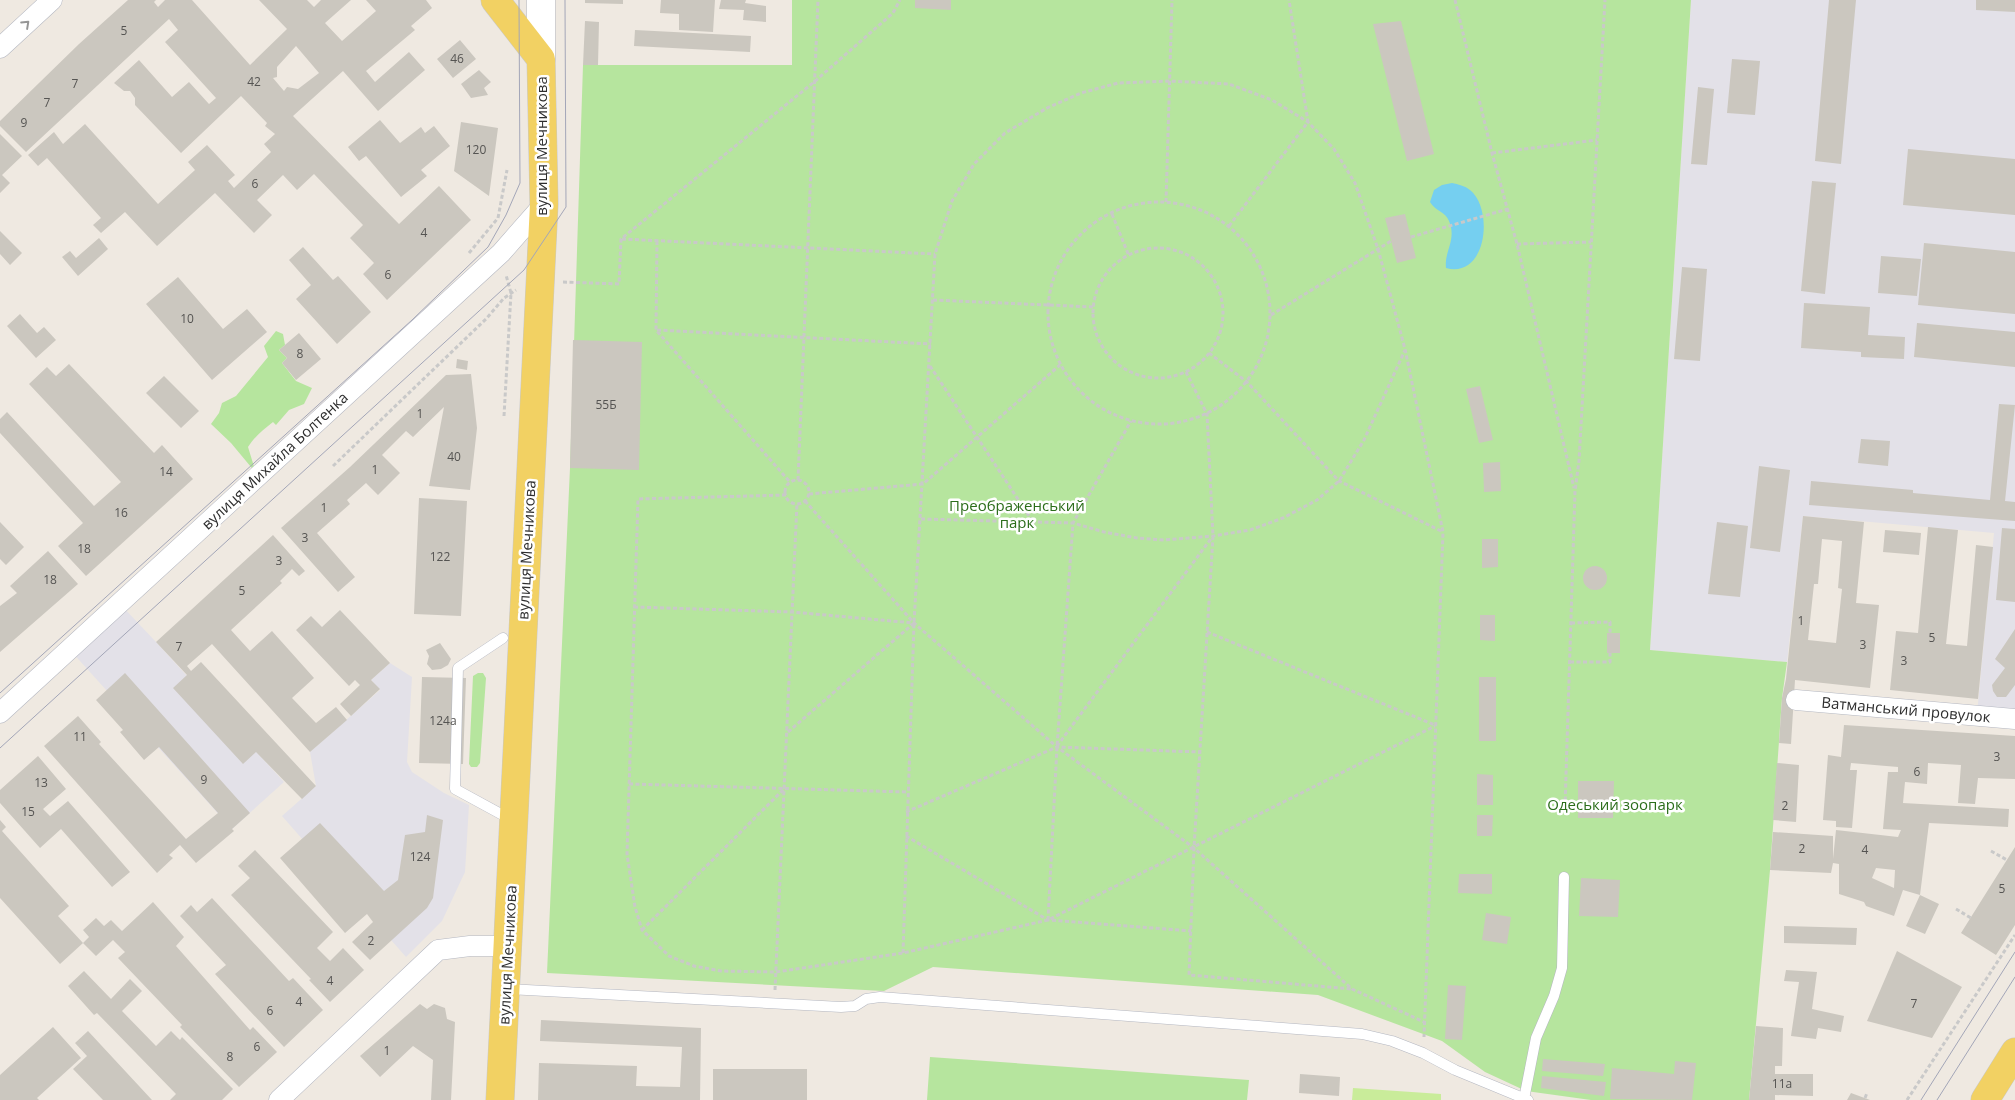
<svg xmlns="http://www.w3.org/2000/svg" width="2015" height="1100" font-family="'Open Sans',sans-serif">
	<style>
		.industrial { fill: #e3e1e8 }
		.green { fill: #b6e59e }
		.pitch { fill: #c9ec9a }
		.water { fill: #75cff0 }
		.building { fill: #cbc7bf; fill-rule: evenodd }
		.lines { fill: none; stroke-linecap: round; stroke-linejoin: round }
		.service-casing { stroke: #b4b7c1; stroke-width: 11 }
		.minor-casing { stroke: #b4b7c1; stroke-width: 21 }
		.secondary-casing { stroke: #b4b7c1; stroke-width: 29 }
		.primary-casing { stroke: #c9c9c9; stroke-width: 29 }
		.path { stroke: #c9c9c9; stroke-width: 3; stroke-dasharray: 4 2.5; stroke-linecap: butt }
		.service { stroke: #fff; stroke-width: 10 }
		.minor { stroke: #fff; stroke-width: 20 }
		.secondary { stroke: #fff; stroke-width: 28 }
		.primary { stroke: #f2d163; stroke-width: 28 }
		.tram { stroke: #a3a6b8; stroke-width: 1 }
		.oneway { stroke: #969696 }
		.labels { text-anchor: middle; stroke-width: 5; stroke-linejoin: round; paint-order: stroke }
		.number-label { font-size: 12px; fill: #555452 }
		.street-label { font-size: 15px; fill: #2e2e2e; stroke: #fff }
		.park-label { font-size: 15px; fill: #2c6e1b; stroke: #fff }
	</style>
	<rect width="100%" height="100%" fill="#efe9e1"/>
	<path class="industrial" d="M1691,0H2015V718L1977,714L1994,533L1803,516L1787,662L1650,650Z
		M121,605L156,642L284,782L232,829L70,650Z
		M390,663L412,677L407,762L412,772L444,793L469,805L465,872L442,921L406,957L282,816L316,786L310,752L380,690L371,680Z"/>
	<path class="green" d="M792,0H1691L1650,650L1787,662L1782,698L1770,870L1749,1100H1591L1526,1091L1485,1072L1442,1041L1318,995L933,967L884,991L547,973L570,468L583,65H792Z
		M276,331L283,334L285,345L279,350L287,358L282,363L296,381L312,388L304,404L289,410L276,425L273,422C263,430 255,436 248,447L256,473L231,443L211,424L219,413L222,403L236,396L268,357L264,346Z
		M478,673H483L486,678L480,763L477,767H471L469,764L473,676Z
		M930,1057L1249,1080L1247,1100H927Z"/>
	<path class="pitch" d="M1353,1088L1441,1094V1100H1352Z"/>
	<path class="water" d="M1452,183C1458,184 1465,186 1470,190C1494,209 1487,279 1446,268C1444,251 1457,240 1449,221C1445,211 1436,212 1430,202L1434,190L1442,185Z"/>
	<path class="building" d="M128,0H156L154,2L158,7L165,0H192L250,65L287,29L259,0H307L314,7L321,0H351L325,23L342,41L376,11L366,0H426L432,8L411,26L415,30L366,71L375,82L409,52L425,70L378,111L343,71L293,116L399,224L439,186L471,220L387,300L363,274L374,263L350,238L363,225L314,174L297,190L283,175L257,200L272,215L254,233L215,193L157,246L125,212L101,233L93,225L101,218L47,158L38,166L28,155L54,132L63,144L85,124L158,204L195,170L188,162L207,145L235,175L228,181L234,188L271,152L264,144L275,134L265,126L267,123L241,96L181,153L135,105V98L130,91H124L114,83L139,60L172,97L189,82L209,104L216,98L165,42L178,30L169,19L26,152L0,126V121L79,44ZM296,46L319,73L298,89L287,87L284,91L273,78L277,77V67Z
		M585,0H623V4L585,3Z
		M661,0H715L713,32L679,30V14L660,13Z
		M721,0H746L745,3L766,6V22L743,20L744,10L719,9Z
		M915,0H951V10L915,8Z
		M1829,0H1856L1841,164L1815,161Z
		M1976,0H2015V12L1976,10Z
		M585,21L599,22L598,65H583Z
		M1401,21L1434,154L1407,161L1373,24Z
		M635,30L751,36L750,52L634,46Z
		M460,40L476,59L453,78L437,59Z
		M1732,59L1760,61L1755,115L1727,113Z
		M479,70L491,82L484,88L488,95L471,98L461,84Z
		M1698,87L1714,89L1707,165L1691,164Z
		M380,120L400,143L421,127L425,133L434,126L450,146L421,170L427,176L401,197L366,156L359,161L348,147Z
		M461,122L498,128L489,196L454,171Z
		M0,134L22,156L2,175L10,183L0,193Z
		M1908,149L2015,159V215L1903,205Z
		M1812,181L1836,183L1825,294L1801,291Z
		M1405,214L1416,258L1397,263L1385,218Z
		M0,231L22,253L10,265L0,254Z
		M99,238L108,249L78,276L62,257L70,251L76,258Z
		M1924,243L2015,252V314L1918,305Z
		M303,247L333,280L338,276L371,312L337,344L296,299L311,285L289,260Z
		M1881,256L1921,259L1917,296L1878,293Z
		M1682,267L1707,269L1700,361L1674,359Z
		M178,277L223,329L247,309L267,332L212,380L146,304Z
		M1804,303L1870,307L1868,335L1905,337L1904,359L1861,357V352L1801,348Z
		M20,314L37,333L44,327L56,340L36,358L7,326Z
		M1917,323L2015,332V367L1914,357Z
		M299,333L321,359L296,380L282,363L287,358L279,350Z
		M573,340L642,342L639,470L570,468Z
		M457,359L468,361L467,370L456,368Z
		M69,364L154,453L162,445L193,479L86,576L58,546L83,523L0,433V419L7,412L94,506L121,482L29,384L47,367L56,376Z
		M471,374L477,428L470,490L429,486L444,407L413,437L406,431L382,455L400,473L378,495L366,483L347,500L350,504L317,533L355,577L338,592L281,528L350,467L446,375Z
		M164,376L199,411L181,428L146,393Z
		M1480,386L1493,440L1479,443L1466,389Z
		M1999,404L2015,405L2005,501L2015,502V521L1809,505L1811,481L1913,490V493L1990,500Z
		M1861,439L1890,441L1888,466L1858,463Z
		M1500,462L1501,491L1484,492L1483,463Z
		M1759,466L1790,470L1780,552L1750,548Z
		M419,498L467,501L461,616L414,614Z
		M1803,516L1864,522L1856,603L1879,605L1870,688L1795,680L1791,744L1779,743L1782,698L1786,679ZM1822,539L1842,541L1838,588L1842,589L1836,643L1808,640L1814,584H1818Z
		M0,522L24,547L6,565L0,559Z
		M1717,522L1748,526L1740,597L1708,594Z
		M1928,527L1958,530L1946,644L1967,646L1976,545L1993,547L1978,699L1890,690L1896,631L1918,633Z
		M2002,528L2015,529V602L1996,600Z
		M1885,530L1921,533L1919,555L1883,552Z
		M273,535L305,571L299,576L292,569L280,581L282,583L231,630L250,651L272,631L314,678L292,698L316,723L336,707L347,720L310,752L212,644L187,666L191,671L201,662L316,786L302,799L256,752L243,764L173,688L187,675L156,642Z
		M1482,539H1498V567L1482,568Z
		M48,551L78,584L0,652V606L17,593L10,586Z
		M1583 578a12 12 0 1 1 24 0a12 12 0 1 1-24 0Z
		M340,610L390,663L371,680L380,689L351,716L340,704L360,685L355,680L349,686L296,630L311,616L322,627Z
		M1480,615H1495V641L1480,640Z
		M2015,629V685L2006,697H1997L1993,691L1992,685L2005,668L1995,659Z
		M1607,633H1620V653H1607Z
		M440,643L451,659L448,665L441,669L432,670L427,664L429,656L426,650Z
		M125,673L250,813L232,829L234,831L196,863L180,845L169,855L173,858L157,873L44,746L78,716L101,742L99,744L186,839L218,813L159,747L144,760L120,732L123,730L96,700Z
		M422,677L466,678L463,764L419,763Z
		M1479,677H1496V741H1479Z
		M1844,725L2015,736V779L1978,778L1975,804L1958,803L1961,765L1928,763L1927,784L1905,782L1903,803L2009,809L2008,827L1929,823L1920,895L1903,890L1894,916L1866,906L1864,902L1839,894V864L1833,863L1831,873L1770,870L1773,832L1833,836V859L1836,830L1898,837L1901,830L1883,829L1888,772H1898V767L1851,763L1850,770H1857L1852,828L1836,827V821L1823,820L1828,755L1841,757ZM1876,868L1895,870L1894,888L1872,878Z
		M38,756L66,789L43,809L50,816L68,801L130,872L112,887L61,829L40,848L0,803V790Z
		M1777,763L1799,765L1796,822L1773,820Z
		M1477,774L1493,775V805H1477Z
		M1578,781H1614L1613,818H1578Z
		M427,815L443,820L433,898L427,908L370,960L352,942L373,922L367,914L345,933L280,858L320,823L384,891L398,880L405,835L425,832Z
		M1477,815H1493L1492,836H1477Z
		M0,820L6,827L2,831L69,906L58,916L83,943L60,964L0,898Z
		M2015,847V925L1996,955L1961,933Z
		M255,850L333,932L317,948L330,961L343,948L364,970L330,1002L309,980L311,979L231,895L250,878L238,866Z
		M1459,874H1492V894L1458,893Z
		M1581,878L1620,880L1618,917L1579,916Z
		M1920,895L1939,904L1925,934L1906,926Z
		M212,898L289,981L293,978L323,1010L284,1047L215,974L226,965L180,916L191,905L197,912Z
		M153,902L184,937L176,946L250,1030L253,1027L277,1052L239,1087L180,1027L182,1025L118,958L125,952L113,940L96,956L83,943L89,937L83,930L96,918L104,926L111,920L122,931Z
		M1486,913L1511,917L1507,944L1482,940Z
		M1784,926L1857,928L1856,945L1784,943Z
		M1897,951L1962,987L1932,1038L1867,1021Z
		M1786,970L1817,972L1812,1009L1844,1016L1841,1032L1818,1028L1816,1039L1791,1036L1799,982L1784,981Z
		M84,971L111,999L130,979L142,991L122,1011L156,1046L171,1031L180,1040L182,1037L233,1089L222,1100H170L176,1094L97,1013L94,1015L68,986Z
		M1448,985L1466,986L1462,1040L1445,1039Z
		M420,1004L427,1009L434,1004L445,1008L447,1019L455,1022L451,1100H431L433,1060L413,1046L380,1077L360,1056Z
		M541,1020L701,1028L700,1100H538L539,1063L637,1066L636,1086L680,1087L682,1047L540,1041Z
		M1756,1026L1783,1028L1782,1066H1775V1074H1813V1096L1775,1095V1100H1749Z
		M53,1027L81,1058L37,1098L39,1100H0V1075Z
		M88,1031L152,1100H103L73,1069L87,1056L75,1043Z
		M1543,1059L1605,1064L1603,1076L1542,1071Z
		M1675,1061L1696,1063L1692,1100L1610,1099L1612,1068L1674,1074Z
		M713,1069H807V1100H713Z
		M1300,1074L1340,1077L1339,1096L1299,1093Z
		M1542,1076L1606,1082L1604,1096L1541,1088Z
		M1851,1093L1870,1100H1847Z"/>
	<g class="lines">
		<g class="service-casing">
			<path id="service" d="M503,638L458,668L455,789L512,820
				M507,989L841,1007L855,1006L866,999L880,997L1362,1034L1392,1041L1423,1053L1455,1070L1528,1100
				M1524,1099L1536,1038L1554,996L1562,968L1564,877"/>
		</g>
		<g class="minor-casing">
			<path id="minor" d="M0,48L52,0
				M1796,700L2015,719
				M0,713L501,253L544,204
				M279,1100L438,950L470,946H507"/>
		</g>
		<g class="secondary-casing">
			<path id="secondary" d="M541,0V59"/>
		</g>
		<g class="primary-casing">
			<path id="primary" d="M495,0L541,59L544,204L500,1100
				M1985,1100L2015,1052"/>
		</g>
		<path class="path" d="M1455,0L1492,153L1517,244L1574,488
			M1492,153L1597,140
			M1166,202L1172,0
			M1048 313a111 111 0 1 1 222 0a111 111 0 1 1-222 0Z
			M1112,214L1129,256
			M1229,226L1308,122L1289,0
			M1411,237L1508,209
			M622,239L935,254
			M657,241L656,330L790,482
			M1517,244L1591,242
			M1093 313a65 65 0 1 1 130 0a65 65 0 1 1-130 0Z
			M469,253L498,218L507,170
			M563,282L619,284L621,239L814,82L893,13L900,0
			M933,300L1094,307
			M1271,315L1391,241
			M657,330L931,344
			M1209,353L1247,382L1339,481L1443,532
			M930,366L1033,522
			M1186,372L1207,414L1213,536L1194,848L1189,975L1352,989
			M504,416L511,293L506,275
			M333,466L486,319L504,298L516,290
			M798,480L818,0
			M785 492a12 12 0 1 1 24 0a12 12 0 1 1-24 0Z
			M809,494L923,484L1060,365
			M786,495L638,499L627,854L635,907L642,930L669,956L694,966L721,971L776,972L903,953L1048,920L1435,726
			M805,501L914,623L1057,747L1194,848L1352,989L1424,1022
			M921,519L1073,523L1104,532L1137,538L1164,540L1213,536L1250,530L1283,518L1317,500L1339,481L1364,440L1405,350
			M634,607L792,612L914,623
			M1571,623L1610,622V633
			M1207,632L1435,725
			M1570,662H1610V653
			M788,732L914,623
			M1057,746L1213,536
			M629,784L907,792
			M1565,807L1575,491L1579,461L1605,0
			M906,812L1057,747L1200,752
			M906,836L1048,920L1191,931
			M1991,851L2007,860
			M1956,909L1971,918
			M1048,920L1057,747L1073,523L1131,421
			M642,930L785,788
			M903,953L914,623L935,254L952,201L974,164L1005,133L1047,108L1081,93L1118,83L1169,81L1229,84L1272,100L1308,122L1334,149L1355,183L1378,249L1405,349L1443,532L1424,1037
			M775,990L797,503
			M1865,1098L1867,1093
			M1907,1100L2015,935"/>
		<use href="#service" class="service"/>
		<use href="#minor" class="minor"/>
		<use href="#secondary" class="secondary"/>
		<use href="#primary" class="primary"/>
		<path class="tram" d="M0,693L412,320L488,247L506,215L520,183L519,0
			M0,748L524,270L566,207L565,0
			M1921,1100L2015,952
			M1937,1100L2015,977"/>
	</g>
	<defs><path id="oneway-chevron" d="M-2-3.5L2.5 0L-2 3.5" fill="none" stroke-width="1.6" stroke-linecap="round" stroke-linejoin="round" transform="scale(1.25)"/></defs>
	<use class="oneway" href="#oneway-chevron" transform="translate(26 24) rotate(-43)"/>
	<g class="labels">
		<g class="number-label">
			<text x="124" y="35">5</text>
			<text x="457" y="63">46</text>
			<text x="254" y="86">42</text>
			<text x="75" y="88">7</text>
			<text x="47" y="107">7</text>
			<text x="24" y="127">9</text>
			<text x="476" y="154">120</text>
			<text x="255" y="188">6</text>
			<text x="424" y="237">4</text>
			<text x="388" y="279">6</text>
			<text x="187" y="323">10</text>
			<text x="300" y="358">8</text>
			<text x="606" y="409">55Б</text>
			<text x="420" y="418">1</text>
			<text x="454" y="461">40</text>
			<text x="375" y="474">1</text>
			<text x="166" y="476">14</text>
			<text x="324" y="512">1</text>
			<text x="121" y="517">16</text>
			<text x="305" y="542">3</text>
			<text x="84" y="553">18</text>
			<text x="440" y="561">122</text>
			<text x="279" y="565">3</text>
			<text x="50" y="584">18</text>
			<text x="242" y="595">5</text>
			<text x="1801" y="625">1</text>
			<text x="1932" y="642">5</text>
			<text x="1863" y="649">3</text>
			<text x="179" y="651">7</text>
			<text x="1904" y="665">3</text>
			<text x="443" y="725">124а</text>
			<text x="80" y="741">11</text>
			<text x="1997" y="761">3</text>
			<text x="1917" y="776">6</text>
			<text x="204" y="784">9</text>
			<text x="41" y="787">13</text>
			<text x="1785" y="810">2</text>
			<text x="28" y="816">15</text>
			<text x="1802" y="853">2</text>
			<text x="1865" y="854">4</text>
			<text x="420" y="861">124</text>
			<text x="2002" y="893">5</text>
			<text x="371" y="945">2</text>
			<text x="330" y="985">4</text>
			<text x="299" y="1006">4</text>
			<text x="1914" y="1008">7</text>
			<text x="270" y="1015">6</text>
			<text x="257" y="1051">6</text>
			<text x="387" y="1055">1</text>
			<text x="230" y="1061">8</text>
			<text x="1782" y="1088">11а</text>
		</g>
		<g class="street-label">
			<text transform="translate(542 146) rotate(-90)" y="5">вулиця Мечникова</text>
			<text transform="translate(275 461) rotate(-43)" y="5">вулиця Михайла Болтенка</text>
			<text transform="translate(527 550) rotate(-87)" y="5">вулиця Мечникова</text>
			<text transform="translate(1906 710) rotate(5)" y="5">Ватманський провулок</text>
			<text transform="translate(508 955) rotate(-87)" y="5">вулиця Мечникова</text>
		</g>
		<g class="park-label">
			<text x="1017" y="511">Преображенський<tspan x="1017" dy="17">парк</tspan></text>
			<text x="1615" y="810">Одеський зоопарк</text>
		</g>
	</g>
</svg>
